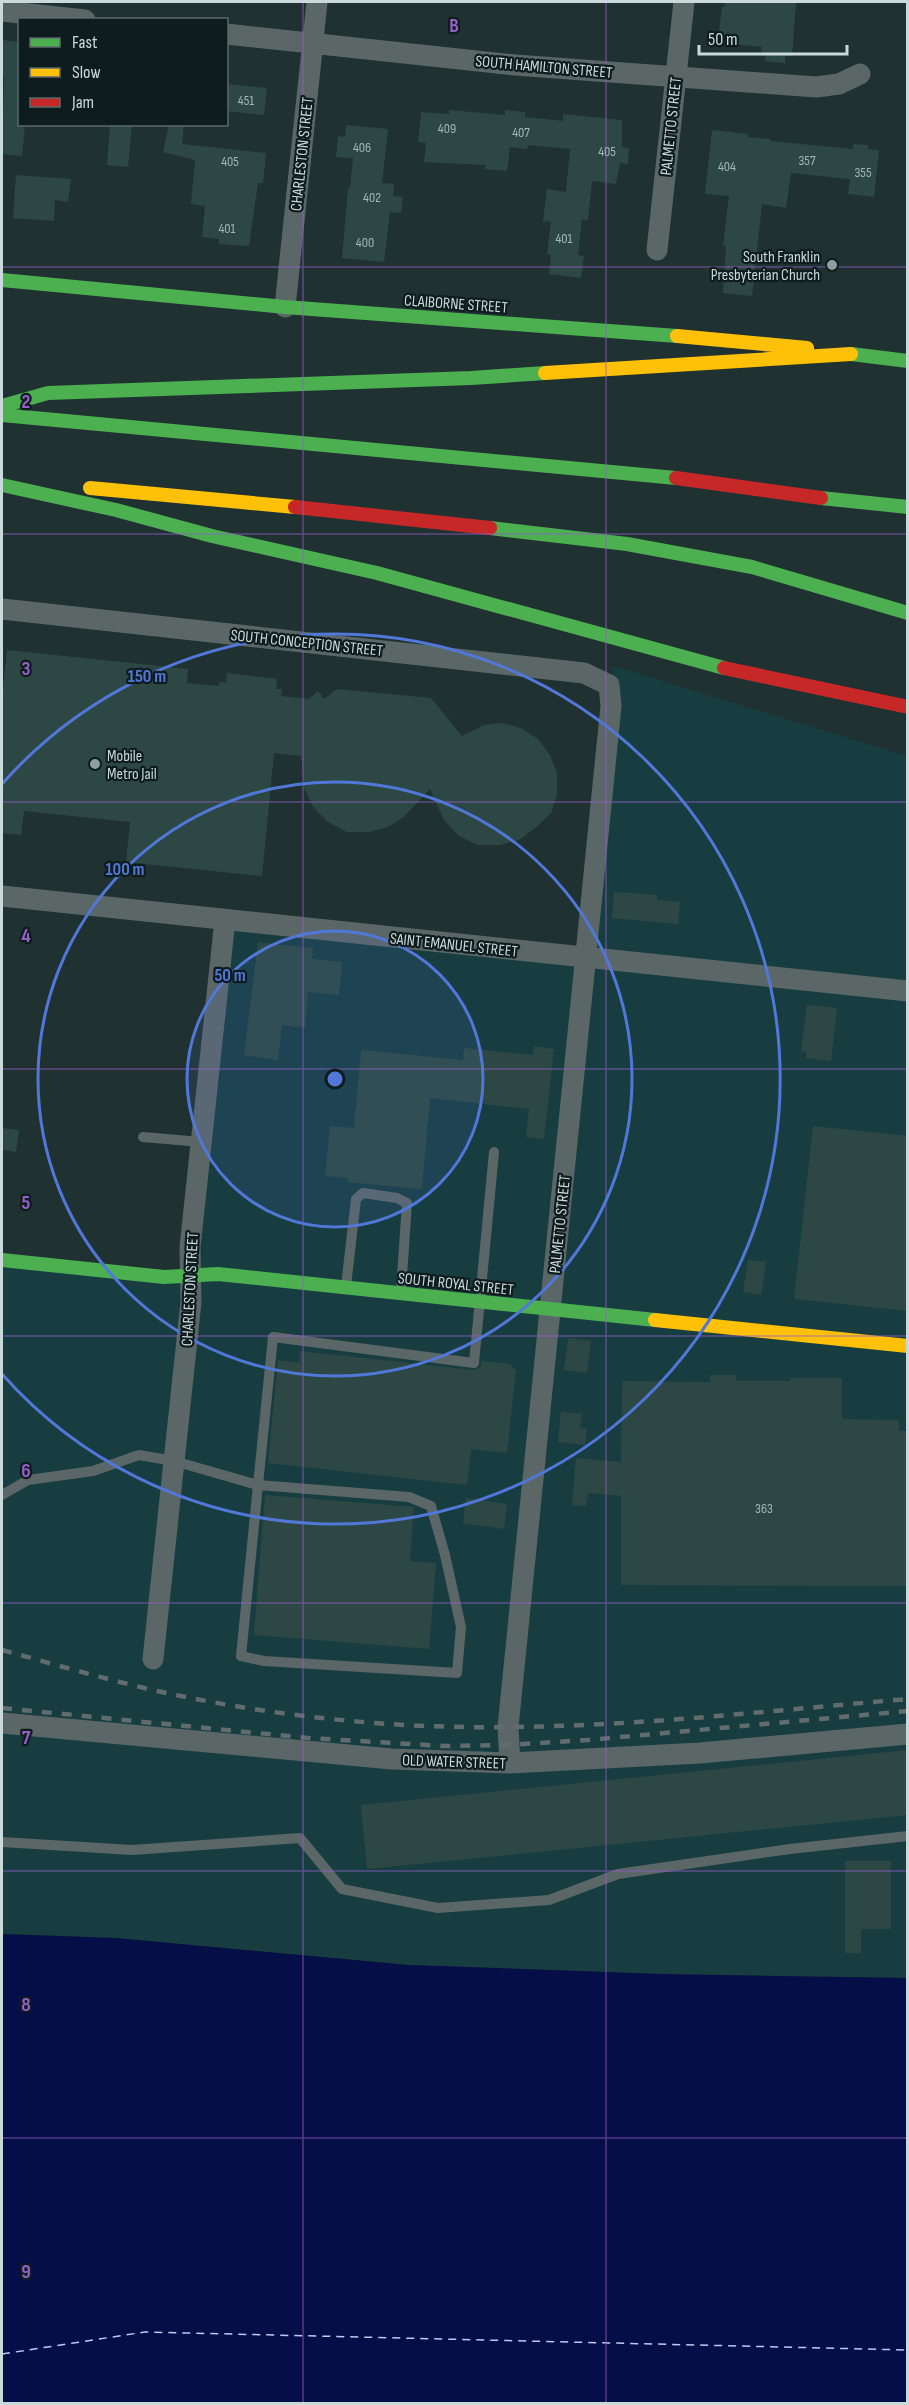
<svg xmlns="http://www.w3.org/2000/svg" width="909" height="2405" font-family="'Sofia Sans Condensed',sans-serif">
	<style>
		.built { fill: #173d41 }
		.water { fill: #050e47 }
		.lines { fill: none; stroke-linecap: round; stroke-linejoin: round }
		.ferry { stroke: #baccf2; stroke-width: 1.5; stroke-dasharray: 8 6; stroke-linecap: butt }
		.building { fill: #2d4844 }
		.lane { stroke: #5b6667; stroke-width: 10 }
		.street { stroke: #5b6667; stroke-width: 21 }
		.fast { stroke: #4caf50; stroke-width: 14 }
		.slow { stroke: #ffc107; stroke-width: 14 }
		.jam { stroke: #c62828; stroke-width: 14 }
		.rail { stroke: #616c6e; stroke-width: 4.5; stroke-dasharray: 10 10; stroke-linecap: butt }
		.grid { fill: none; stroke: #9360c7; stroke-width: 1.5; stroke-opacity: 0.55 }
		.ring { fill: none; stroke: #5178d9; stroke-width: 3 }
		.poi-dot { fill: #8e9fa0; stroke: #0f1c1d; stroke-width: 2 }
		.labels { text-anchor: middle; stroke-width: 4.5; stroke-linejoin: round; paint-order: stroke }
		.number-label { font-size: 14px; fill: #a3b6b5 }
		.street-label { font-size: 16px; fill: #cadadb; stroke: #0f1c1d }
		.poi-label { font-size: 16px; fill: #cadadb; stroke: #0f1c1d; text-anchor: end }
		.grid-label { font-size: 20px; text-anchor: middle; font-weight: bold; fill: #9360c7; stroke: #0f1c1d; stroke-width: 4.5; stroke-linejoin: round; paint-order: stroke }
		.centre { fill: #5178d9; stroke: #0f1c1d; stroke-width: 3 }
		.ring-label { font-size: 18px; text-anchor: middle; font-weight: bold; fill: #5178d9; stroke: #0f1c1d; stroke-width: 4.5; stroke-linejoin: round; paint-order: stroke }
	</style>
	<rect width="100%" height="100%" fill="#203132"/>
	<path class="built" d="M613,666L907,756V1978L662,1974L409,1965L116,1938L2,1934V1260L191,1275L225,920L586,957Z"/>
	<path class="water" d="M2,1934L116,1938L409,1965L662,1974L907,1978V2403H2Z"/>
	<g class="lines">
		<path class="ferry" d="M2,2354L145,2332L908,2350"/>
	</g>
	<path class="building" d="M725,2H796L792,56H785V63L765,61V55H761L762,47L721,43L722,31H719L722,7H724Z
		M2,40L20,42V124H25L22,156L2,154L4,77H2Z
		M226,84L267,88L264,115L226,111Z
		M449,110L505,115V110L525,112V117L563,121V114L622,120V147L629,148L628,164L620,163L616,184L592,181L588,220L582,219L578,255L584,256L581,278L549,274L551,255L547,254L551,222L543,221L547,189L566,192L570,149L528,145L527,149L510,147L507,171L485,169L486,165L424,162L426,143L418,142L421,112L449,114Z
		M110,124H132L128,167L107,165Z
		M169,124H184L182,144L266,153L263,183H258L249,246L219,244V239L202,237L205,206L191,204L195,160L163,152Z
		M346,125L388,129L382,183L394,184L393,196L403,197L401,213L390,212L384,262L342,258L348,188H350L353,158L336,157L338,136L345,137Z
		M712,130L748,134V137L770,139V141L853,149V144L868,145V149L879,150L874,197L848,194L850,179L791,173L786,208L762,204L752,296L723,293L726,246H723L729,196L705,194Z
		M16,175L71,179L68,202L55,200L54,221L13,218Z
		M7,650L188,669L187,683L219,686V682L226,683L227,673L277,679L276,689H282L281,696L309,699L318,691L324,699L337,689L431,698L462,736L484,725L502,723L521,728L538,739L550,755L557,773V795L551,813L534,829L519,840L500,845H478L459,836L444,820L430,789L404,817L388,827L369,832H347L328,822L313,807L304,788L301,756L274,753L262,876L126,862L130,822L24,811L21,835L2,833V699Z
		M614,892L657,895V900L680,902L678,924L612,918Z
		M258,942L313,948L312,959L342,962L339,995L308,992L305,1028L282,1025L278,1060L244,1055Z
		M807,1005L837,1008L831,1061L806,1058V1052L801,1051Z
		M534,1046L554,1049L544,1139L526,1137L529,1109L430,1098L422,1189L347,1182L348,1178L325,1176L330,1126L354,1128L361,1050L463,1060L464,1048L533,1055Z
		M813,1126L908,1136V1311L794,1299Z
		M2,1128L19,1130L16,1152L2,1150Z
		M748,1260L766,1262L761,1295L743,1292Z
		M568,1338L591,1341L587,1373L564,1370Z
		M300,1351L473,1370L480,1368L482,1361L510,1364L516,1370L507,1453L471,1449L467,1485L268,1463L278,1360L299,1363Z
		M710,1375H736V1381H790V1378H842V1419L899,1420V1431H908V1586L621,1585V1496L588,1493L586,1506L572,1505L576,1458L621,1462L622,1381L710,1382Z
		M561,1412L582,1414L580,1428L587,1429L585,1445L558,1442Z
		M265,1495L414,1507L410,1561L436,1563L429,1649L254,1635Z
		M466,1498L507,1504L504,1529L463,1523Z
		M908,1750V1815L367,1869L361,1805Z
		M845,1861H891V1929H861V1953H845Z"/>
	<g class="lines">
		<path class="lane" d="M143,1137L201,1142
			M346,1286L356,1199L363,1193L397,1198L407,1203L401,1291
			M258,1485L409,1497L431,1506L445,1555L461,1627L457,1673L264,1661L241,1656Z
			M2,1495L28,1480L93,1471L139,1455L174,1461L258,1485L273,1337L474,1363L494,1152
			M2,1842L132,1850L300,1838L342,1889L438,1908L549,1900L618,1874L790,1849L908,1836"/>
		<path class="street" d="M2,11L85,20
			M226,34L515,65L816,87L839,84L860,74
			M657,250L684,2
			M285,307L317,2
			M2,609L584,673L609,685L611,706L508,1727L510,1763
			M2,896L908,991
			M153,1659L191,1302L190,1247L225,920
			M2,1723L392,1759L510,1763L700,1753L908,1734"/>
		<path class="fast" d="M2,280L285,307L677,336
			M851,354L908,361
			M2,406L48,393L471,378L545,373
			M2,415L676,478
			M2,485L116,510L212,536L377,573L724,668
			M821,498L908,507
			M490,528L627,544L752,567L908,613
			M2,1260L164,1277L218,1274L655,1320"/>
		<path class="slow" d="M677,336L807,348
			M545,373L851,354
			M90,488L295,507
			M655,1320L908,1346"/>
		<path class="jam" d="M676,478L821,498
			M295,507L490,528
			M724,668L908,707"/>
		<path class="rail" d="M2,1650C53,1664 105,1679 157,1691C271,1716 392,1729 509,1727C642,1726 775,1710 908,1699
			M2,1708L308,1738L444,1746L507,1745L588,1740L908,1711"/>
	</g>
	<path class="grid" d="M303,2V2404M606,2V2404M2,267H908M2,534H908M2,802H908M2,1069H908M2,1336H908M2,1603H908M2,1871H908M2,2138H908"/>
	<circle cx="335" cy="1079" r="148" fill="#5178d9" fill-opacity=".12"/>
	<g class="ring">
		<circle cx="335" cy="1079" r="148"/>
		<circle cx="335" cy="1079" r="297"/>
		<path d="M2 784A445 445 0 1 1 2 1374"/>
	</g>
	<g class="poi-dot">
		<circle cx="832" cy="265" r="6"/>
		<circle cx="95" cy="764" r="6"/>
	</g>
	<g class="labels">
		<g class="number-label">
			<text x="246" y="105">451</text>
			<text x="447" y="133">409</text>
			<text x="521" y="137">407</text>
			<text x="362" y="152">406</text>
			<text x="607" y="156">405</text>
			<text x="807" y="165">357</text>
			<text x="230" y="166">405</text>
			<text x="727" y="171">404</text>
			<text x="863" y="177">355</text>
			<text x="372" y="202">402</text>
			<text x="227" y="233">401</text>
			<text x="564" y="243">401</text>
			<text x="365" y="247">400</text>
			<text x="764" y="1513">363</text>
		</g>
		<g class="street-label">
			<text transform="translate(544 66) rotate(5)" y="6">SOUTH HAMILTON STREET</text>
			<text transform="translate(670 126) rotate(-84)" y="6">PALMETTO STREET</text>
			<text transform="translate(301 154) rotate(-84)" y="6">CHARLESTON STREET</text>
			<text transform="translate(456 303) rotate(4)" y="6">CLAIBORNE STREET</text>
			<text transform="translate(307 642) rotate(6)" y="6">SOUTH CONCEPTION STREET</text>
			<text transform="translate(454 944) rotate(6)" y="6">SAINT EMANUEL STREET</text>
			<text transform="translate(559 1224) rotate(-84)" y="6">PALMETTO STREET</text>
			<text transform="translate(456 1283) rotate(6)" y="6">SOUTH ROYAL STREET</text>
			<text transform="translate(189 1289) rotate(-87)" y="6">CHARLESTON STREET</text>
			<text transform="translate(454 1761) rotate(2)" y="6">OLD WATER STREET</text>
		</g>
		<g class="poi-label">
			<text x="820" y="262">South Franklin<tspan x="820" dy="18">Presbyterian Church</tspan></text>
			<text x="107" y="761" text-anchor="start">Mobile<tspan x="107" dy="18">Metro Jail</tspan></text>
		</g>
	</g>
	<g class="grid-label">
		<text x="454" y="32">B</text>
		<text x="26" y="408">2</text>
		<text x="26" y="675">3</text>
		<text x="26" y="942">4</text>
		<text x="26" y="1209">5</text>
		<text x="26" y="1477">6</text>
		<text x="26" y="1744">7</text>
		<text x="26" y="2011">8</text>
		<text x="26" y="2278">9</text>
	</g>
	<circle cx="335" cy="1079" r="9" class="centre"/>
	<g class="ring-label">
		<text x="147" y="682">150 m</text>
		<text x="125" y="875">100 m</text>
		<text x="230" y="981">50 m</text>
	</g>
	<rect width="909" height="2405" fill="none" stroke="#cadadb" stroke-width="6"/>
	<rect x="18" y="18" width="210" height="108" fill="#0f1c1d" stroke="#5a6869" stroke-width="1.5"/>
	<rect x="30" y="38" width="30" height="9" fill="#4caf50" stroke="#5a6869" stroke-width="1.5"/>
	<text x="72" y="48" font-size="18" fill="#cadadb">Fast</text>
	<rect x="30" y="68" width="30" height="9" fill="#ffc107" stroke="#5a6869" stroke-width="1.5"/>
	<text x="72" y="78" font-size="18" fill="#cadadb">Slow</text>
	<rect x="30" y="98" width="30" height="9" fill="#c62828" stroke="#5a6869" stroke-width="1.5"/>
	<text x="72" y="108" font-size="18" fill="#cadadb">Jam</text>
	<path d="M699 45v9h148v-9" fill="none" stroke="#cadadb" stroke-width="3"/>
	<text x="708" y="45" font-size="18" fill="#cadadb" stroke="#0f1c1d" stroke-width="4.5" paint-order="stroke">50 m</text>
</svg>
